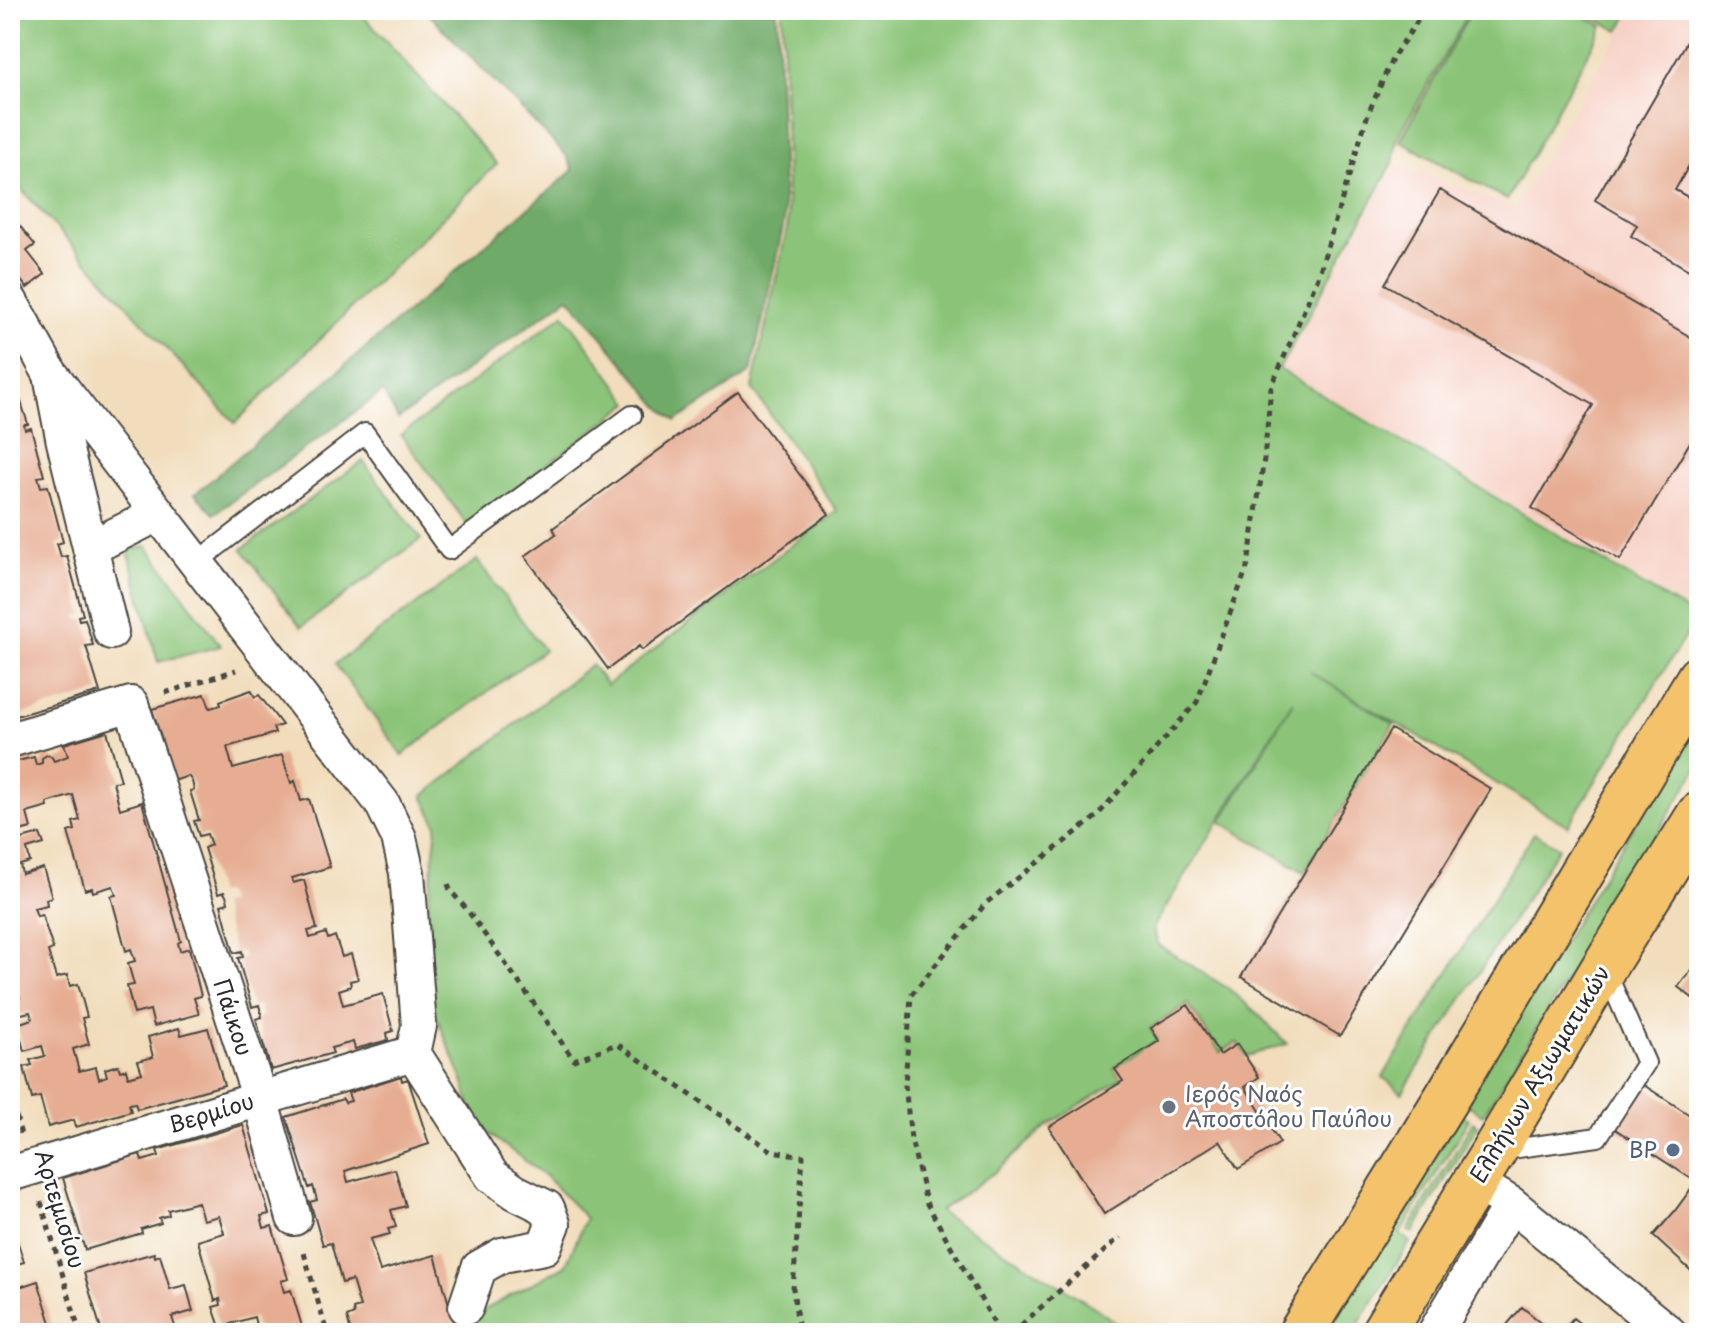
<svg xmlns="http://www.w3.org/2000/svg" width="1709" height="1343" font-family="'Playpen Sans',sans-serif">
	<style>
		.built { fill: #f7d1c6 }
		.green { fill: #8bc478; stroke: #5b7852; stroke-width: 2 }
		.forest { fill: #70aa68; stroke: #4e6a4a; stroke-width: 2 }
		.building { fill: #e6ad93 }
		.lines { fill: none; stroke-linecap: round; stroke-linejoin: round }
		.lane-casing { stroke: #494641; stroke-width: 22 }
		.street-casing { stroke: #494641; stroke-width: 38 }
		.primary-casing { stroke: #494641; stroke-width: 48 }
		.path { stroke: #494641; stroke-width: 5; stroke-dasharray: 6 6; stroke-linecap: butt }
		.lane { stroke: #fff; stroke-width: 18 }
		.street { stroke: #fff; stroke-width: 34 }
		.primary { stroke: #f3c26a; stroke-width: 44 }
		.worship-dot { fill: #6b7280; stroke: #fff; stroke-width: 3 }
		.service-dot { fill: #5c6f8a; stroke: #fff; stroke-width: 3 }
		.labels { text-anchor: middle; stroke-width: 6; stroke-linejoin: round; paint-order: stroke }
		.street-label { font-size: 22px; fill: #2b2b2b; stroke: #fff }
		.worship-label { font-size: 22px; fill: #5b616d; stroke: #fff; text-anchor: start }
		.service-label { font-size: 22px; fill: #4e5e75; stroke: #fff; text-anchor: end }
	</style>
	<rect width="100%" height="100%" fill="#fff"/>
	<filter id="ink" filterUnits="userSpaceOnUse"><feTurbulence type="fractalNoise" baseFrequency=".0125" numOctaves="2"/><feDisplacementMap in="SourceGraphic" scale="16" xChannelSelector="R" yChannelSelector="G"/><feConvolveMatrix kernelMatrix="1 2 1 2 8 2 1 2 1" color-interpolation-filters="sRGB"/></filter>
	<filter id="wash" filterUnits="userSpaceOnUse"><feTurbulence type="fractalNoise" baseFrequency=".006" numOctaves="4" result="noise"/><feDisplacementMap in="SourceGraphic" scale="32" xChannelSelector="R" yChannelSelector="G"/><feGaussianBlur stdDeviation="1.8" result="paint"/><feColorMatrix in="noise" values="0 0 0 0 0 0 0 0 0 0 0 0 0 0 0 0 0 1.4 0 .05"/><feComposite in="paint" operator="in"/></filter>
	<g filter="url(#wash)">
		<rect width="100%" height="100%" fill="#f1ddbc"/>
		<path class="built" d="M1633,10H1699L1698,614L1282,368L1396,164L1515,208Z"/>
		<path class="green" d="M10,10H358L497,164L235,423L10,177Z
			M782,10H1470L1397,139L1393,163L1279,369L1697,617L1568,826L1310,672L1394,724L1304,872L1221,822L1293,701L1153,928L1158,945L1229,989L1258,1014L1287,1044L1247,1056L1237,1042L1220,1053L1188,1004L1150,1028L1157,1040L1114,1068L1121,1079L1048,1125L995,1172L939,1211L1096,1308L1130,1333H475L470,1318L566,1265L586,1218L545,1176L475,1123L464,1083L432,1006L428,907L437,825L423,796L591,665L607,685L837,511L752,388L788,224Z
			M1472,10H1573L1603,26L1507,200L1400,141Z
			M1580,10H1631L1619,31Z
			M564,314L630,403L467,524L401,435Z
			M363,461L421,539L301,627L242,549Z
			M147,546L221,646L158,662L128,551Z
			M477,560L544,650L402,755L335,664Z
			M1699,719V766L1483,1115L1465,1103Z
			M1534,833L1559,847L1402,1093L1383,1077Z
			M1461,1114L1469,1119L1400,1234L1410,1242L1353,1333H1326Z
			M1473,1122L1478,1125L1413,1233L1408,1231Z"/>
		<path class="forest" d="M425,10H777L784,222L751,372L676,421L659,406L569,297L398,419L383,392L214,514L195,494L573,170L566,155Z"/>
		<g id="blocks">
			<path class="building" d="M1699,21V148L1675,190L1699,203V276L1631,236L1637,225L1595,200Z
				M1440,190L1699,342V427L1620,560L1532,508L1593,405L1385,284Z
				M15,220L35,245L27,251L45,274L27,288L10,266V224Z
				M10,367L28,424L24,425L25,430L31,428L44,476L38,477L41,487L48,486L63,542L57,544L59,550L61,557L67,556L83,615L78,616L79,620L85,619L93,645L86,646L100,692L16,716L10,696Z
				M738,392L829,514L642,650L639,646L608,669L525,556L556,534L553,528Z
				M251,690L255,697L259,695L282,725L273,728L275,733L227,747L233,769L282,755L291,783L295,781L301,801L309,799L330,867L292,878L293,883L304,880L317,929L308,931L310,938L326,933L328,939L335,936L342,957L351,954L358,979L350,981L351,986L339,990L343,1005L383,994L393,1031L387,1033L388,1040L355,1049L353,1042L331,1048L333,1053L271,1070L256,1019L262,1017L259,1005L252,1007L238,958L243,957L242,951L234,953L221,905L228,903L227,898L224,892L218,894L204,848L211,845L207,834L199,836L194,821L199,820L190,791L194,790L192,781L188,776L174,781L152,709L205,694L210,708L221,705L220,701Z
				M1391,729L1491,789L1340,1036L1241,977Z
				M107,731L121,781L113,782L120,809L142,802L181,941L178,943L180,951L189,948L201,996L194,998L199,1014L154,1026L150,1010L134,1014L127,986L134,985L128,963L135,961L131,949L126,951L111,896L116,895L113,886L93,892L92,888L85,890L68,832L75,830L73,822L80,820L73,795L47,803L48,807L27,813L31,828L16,832L18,840L40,834L44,844L27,849L30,862L20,865L22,874L43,868L52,897L46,899L47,905L34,908L37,916L42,915L53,949L48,951L56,978L67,975L70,986L78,984L87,1017L82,1018L89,1044L73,1049L79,1071L96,1067L99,1079L107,1076L105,1069L118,1065L120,1071L126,1069L128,1077L142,1073L138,1061L153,1057L148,1037L179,1028L181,1035L208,1028L224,1085L137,1109L135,1103L129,1104L131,1111L76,1127L74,1120L48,1127L40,1097L32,1099L24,1067L32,1065L30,1060L45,1056L42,1046L24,1051L17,1024L32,1019L30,1012L17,1015L13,1000L20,998L18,988L10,991V763L34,757L36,765L42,763V758L47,755L51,756L54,761L68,756L64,744Z
				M1699,960V1003L1678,987Z
				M1188,1005L1220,1055L1237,1044L1259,1077L1245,1087L1280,1143L1238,1169L1220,1141L1104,1214L1049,1127L1123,1081L1115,1069L1159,1041L1151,1028Z
				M401,1076L402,1081L408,1079L429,1144L345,1171L348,1182L395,1169L406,1206L391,1210L396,1227L388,1229L390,1234L370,1239L380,1271L435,1255L457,1333H351L347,1317L354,1314L353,1309L360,1307L352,1280L342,1283L331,1243L323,1245L310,1202L317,1200L313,1186L309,1188L286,1117L343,1099L345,1103L347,1102L351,1101L348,1093Z
				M1636,1080L1699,1121V1278L1653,1236L1674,1212L1696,1182L1606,1123Z
				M243,1125L269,1214L261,1216L264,1228L272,1226L288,1279L281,1281L284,1292L291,1290L304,1333H258L254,1317L220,1327L213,1307L221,1305L220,1299L215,1301L198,1241L224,1233L219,1216L203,1220L198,1202L168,1210L169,1215L159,1218L161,1223L141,1229L142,1233L85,1250L63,1178L140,1154L142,1161L159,1156L157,1150Z
				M10,1218L24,1262L10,1266Z
				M154,1253L155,1257L160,1255L170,1289L186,1285L193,1311L172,1317L177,1333H102L84,1273Z
				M38,1281L54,1333H10V1290Z
				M1522,1307L1554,1333H1500Z
				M1573,1318L1592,1333H1561Z"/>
		</g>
	</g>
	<g filter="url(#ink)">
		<use href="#blocks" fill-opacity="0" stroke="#494641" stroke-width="2"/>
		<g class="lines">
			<g class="lane-casing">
				<path id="lane" d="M196,563L365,433L449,550L632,415
					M1497,1151L1598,1137L1646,1063L1606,971"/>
			</g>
			<g class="street-casing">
				<path id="street" d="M10,301L50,373L382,803L399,838L407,873L419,1026L413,1053L492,1176L515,1192L547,1208L553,1224L544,1247L502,1255L479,1268L466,1307
					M52,381L64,442L111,632
					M90,548L158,514
					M10,740L131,704L260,1099L294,1218
					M10,1174L413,1053
					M1475,1182L1511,1204L1669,1333
					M1435,1333L1511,1204"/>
			</g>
			<g class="primary-casing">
				<path id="primary" d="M1301,1333L1447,1097L1699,678
					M1383,1333L1494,1151L1604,967L1699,815"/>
			</g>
			<path class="path" d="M165,693L236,670
				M448,884L450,890L468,911L574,1060L617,1044L772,1151L803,1156L793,1289L799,1333
				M10,1093L21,1135
				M41,1202L80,1333
				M304,1253L327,1333
				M1000,1333L926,1202L911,1139L905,1085L911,995L986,903L1096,817L1197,702L1248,565L1264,459L1271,388L1318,277L1368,114L1393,57L1425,10
				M1012,1333L1120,1237"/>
			<use href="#lane" class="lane"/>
			<use href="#street" class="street"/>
			<use href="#primary" class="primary"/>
		</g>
	</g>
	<circle class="worship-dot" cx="1169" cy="1107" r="8"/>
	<circle class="service-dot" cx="1673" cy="1150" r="8"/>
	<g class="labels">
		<g class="street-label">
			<text transform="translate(233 1017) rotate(72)" y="8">Πάικου</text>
			<text transform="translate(1540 1074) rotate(-59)" y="8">Ελλήνων Αξιωματικών</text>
			<text transform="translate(211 1113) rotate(-17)" y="8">Βερμίου</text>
			<text transform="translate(60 1209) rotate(73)" y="8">Αρτεμισίου</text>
		</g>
		<g class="worship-label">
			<text x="1185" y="1102">Ιερός Ναός<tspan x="1185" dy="25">Αποστόλου Παύλου</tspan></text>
		</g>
		<g class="service-label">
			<text x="1657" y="1158">BP</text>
		</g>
	</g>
	<rect width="1709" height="1343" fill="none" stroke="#fff" stroke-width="40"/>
</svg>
